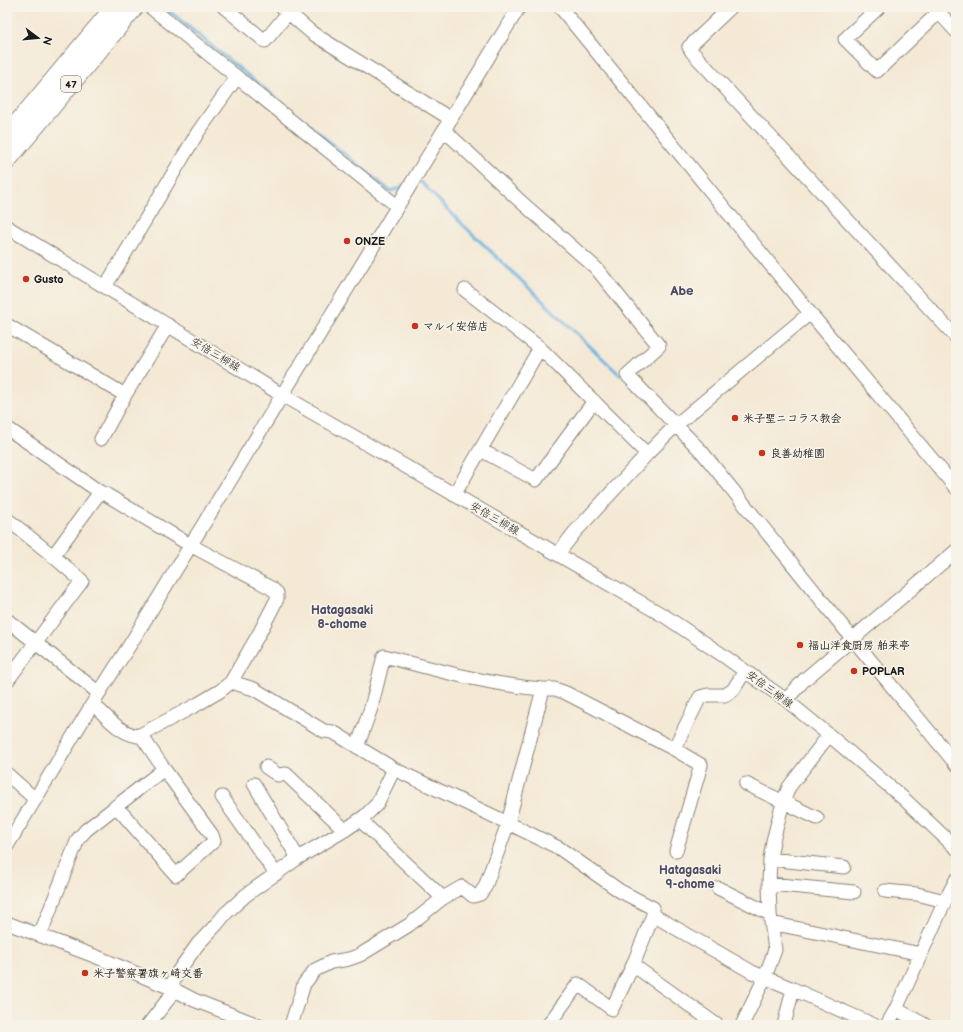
<svg xmlns="http://www.w3.org/2000/svg" width="963" height="1032" font-family="'Balsamiq Sans','Klee One',sans-serif">
	<style>
		.lines { fill: none; stroke-linecap: round; stroke-linejoin: round }
		.stream { stroke: #6bb2e2; stroke-width: 3 }
		.minor-casing { stroke: #888278; stroke-width: 15 }
		.major-casing { stroke: #888278; stroke-width: 19 }
		.minor { stroke: #fff; stroke-width: 13 }
		.major { stroke: #fff; stroke-width: 17 }
		.poi-dot { fill: #c8321e; stroke: #f7f3e8; stroke-width: 1.5 }
		.labels { text-anchor: middle; stroke-width: 3.5; stroke-linejoin: round; paint-order: stroke }
		.shield { fill: #f7f3e8; stroke: #5e5c59; stroke-width: 1 }
		.shield-label { font-size: 10px; font-weight: bold; fill: #1c1c1c }
		.poi-label { font-size: 11px; font-weight: bold; fill: #1c1c1c; stroke: #f7f3e8; text-anchor: start }
		.street-label { font-size: 11px; fill: #1c1c1c; stroke: #f7f3e8 }
		.neighbourhood-label { font-size: 12px; font-weight: bold; fill: #4e4b63; stroke: #f7f3e8 }
		.quarter-label { font-size: 13px; font-weight: bold; fill: #4e4b63; stroke: #f7f3e8 }
	</style>
	<rect width="100%" height="100%" fill="#f7f3e8"/>
	<filter id="ink" filterUnits="userSpaceOnUse"><feTurbulence type="fractalNoise" baseFrequency=".025" numOctaves="2"/><feDisplacementMap in="SourceGraphic" scale="8" xChannelSelector="R" yChannelSelector="G"/><feConvolveMatrix kernelMatrix="1 2 1 2 8 2 1 2 1" color-interpolation-filters="sRGB"/></filter>
	<filter id="wash" filterUnits="userSpaceOnUse"><feTurbulence type="fractalNoise" baseFrequency=".012" numOctaves="4" result="noise"/><feDisplacementMap in="SourceGraphic" scale="16" xChannelSelector="R" yChannelSelector="G"/><feGaussianBlur stdDeviation="0.9" result="paint"/><feColorMatrix in="noise" values="0 0 0 0 0 0 0 0 0 0 0 0 0 0 0 0 0 1.4 0 .05"/><feComposite in="paint" operator="in"/></filter>
	<g filter="url(#wash)">
		<rect width="100%" height="100%" fill="#f4e9d5"/>
		<g class="lines">
			<path class="stream" d="M164,7L390,191L401,188L403,185
				M421,182L459,221L620,375"/>
		</g>
	</g>
	<g filter="url(#ink)">
		<g class="lines">
			<g class="minor-casing">
				<path id="minor" d="M150,7L397,206
					M224,7L265,41L288,13
					M282,7L312,33L451,119
					M560,7L810,313L956,488
					M731,7L689,47L692,52L956,337
					M879,7L845,39L877,71L939,12
					M934,7L956,31
					M444,130L519,200L596,268L659,346L627,375L702,452L852,638L956,764
					M7,227L282,395L666,617L721,654L786,700L829,735L903,798L956,848
					M105,287L198,132L237,77
					M465,290L540,348L647,454L676,425L810,313
					M7,325L125,395L168,325
					M7,428L100,492L53,556
					M101,439L125,395
					M481,450L536,480L594,401
					M100,492L107,495L190,545L271,588L277,593V599L260,632L231,682
					M454,495L540,348
					M7,519L53,556L82,581L7,681
					M558,554L574,533L647,454
					M7,620L99,693
					M786,700L804,680L956,551
					M93,704C106,716 119,733 138,736L198,704L220,691L231,682L254,689L324,731L333,732L394,769L377,804L365,816L345,830L298,858L246,895L226,913L216,925L198,944L177,973L171,988L170,997L148,1025
					M357,747L371,708L384,656C437,670 489,685 543,689
					M674,749L701,765L676,851
					M266,767L278,775L286,774L345,830
					M394,769L508,823L559,848L620,891L653,908V915L633,965L612,1009L578,984L548,1025
					M7,774L35,799
					M254,784L298,858
					M746,784L817,818
					M222,797L276,874
					M116,806L176,875L214,841L212,835L164,769
					M360,820L443,898
					M7,846L99,693L131,643L519,7
					M770,859L844,867
					M769,884L854,892
					M718,888L770,914
					M885,891L917,894L945,901
					M653,915L752,972L793,989L874,1025
					M7,923L97,957L171,988L194,1000L258,1025
					M771,923L921,954
					M40,935L78,839L86,830L164,769L141,735
					M633,965L717,1025
					M896,1009L925,1025
					M291,1025L304,984L315,970L331,962L349,959L360,955L409,925L443,898L462,887L473,896L480,894L485,887L508,823L543,689H555L566,693L674,749L700,697L708,695H725L733,690L745,671
					M742,1025L765,977L775,950L770,914L769,884L770,859L773,841L783,802L789,787L829,735
					M784,1025L793,989
					M887,1025L896,1009L945,901L956,880"/>
			</g>
			<g class="major-casing">
				<path id="major" d="M7,135L114,7
					M7,161L135,7"/>
			</g>
			<use href="#minor" class="minor"/>
			<use href="#major" class="major"/>
		</g>
	</g>
	<g class="poi-dot">
		<circle cx="347" cy="241" r="4"/>
		<circle cx="26" cy="279" r="4"/>
		<circle cx="415" cy="326" r="4"/>
		<circle cx="735" cy="418" r="4"/>
		<circle cx="762" cy="453" r="4"/>
		<circle cx="800" cy="645" r="4"/>
		<circle cx="854" cy="671" r="4"/>
		<circle cx="85" cy="973" r="4"/>
	</g>
	<g class="labels">
		<rect class="shield" x="61" y="76" width="20" height="16" rx="3"/>
		<g class="shield-label">
			<text x="71" y="88">47</text>
		</g>
		<g class="poi-label">
			<text x="355" y="245">ONZE</text>
			<text x="34" y="283">Gusto</text>
			<text x="423" y="330">マルイ安倍店</text>
			<text x="743" y="422">米子聖ニコラス教会</text>
			<text x="770" y="457">良善幼稚園</text>
			<text x="808" y="649">福山洋食厨房 舶来亭</text>
			<text x="862" y="675">POPLAR</text>
			<text x="93" y="977">米子警察署旗ヶ崎交番</text>
		</g>
		<g class="street-label">
			<text transform="translate(216 354) rotate(31)" y="4">安倍三柳線</text>
			<text transform="translate(495 518) rotate(30)" y="4">安倍三柳線</text>
			<text transform="translate(770 689) rotate(36)" y="4">安倍三柳線</text>
		</g>
		<g class="neighbourhood-label">
			<text x="342" y="614">Hatagasaki<tspan x="342" dy="14">8-chome</tspan></text>
			<text x="690" y="874">Hatagasaki<tspan x="690" dy="14">9-chome</tspan></text>
		</g>
		<g class="quarter-label">
			<text x="682" y="295">Abe</text>
		</g>
	</g>
	<rect width="963" height="1032" fill="none" stroke="#f7f3e8" stroke-width="24"/>
	<g transform="translate(38 38) rotate(106)" stroke="#f7f3e8" stroke-width="3" paint-order="stroke">
	<path d="M0-3L7 15L0 10L-7 15Z" fill="#1c1c1c"/>
	<text y="-6" font-size="11" font-weight="bold" text-anchor="middle" fill="#1c1c1c">N</text>
	</g>
</svg>
